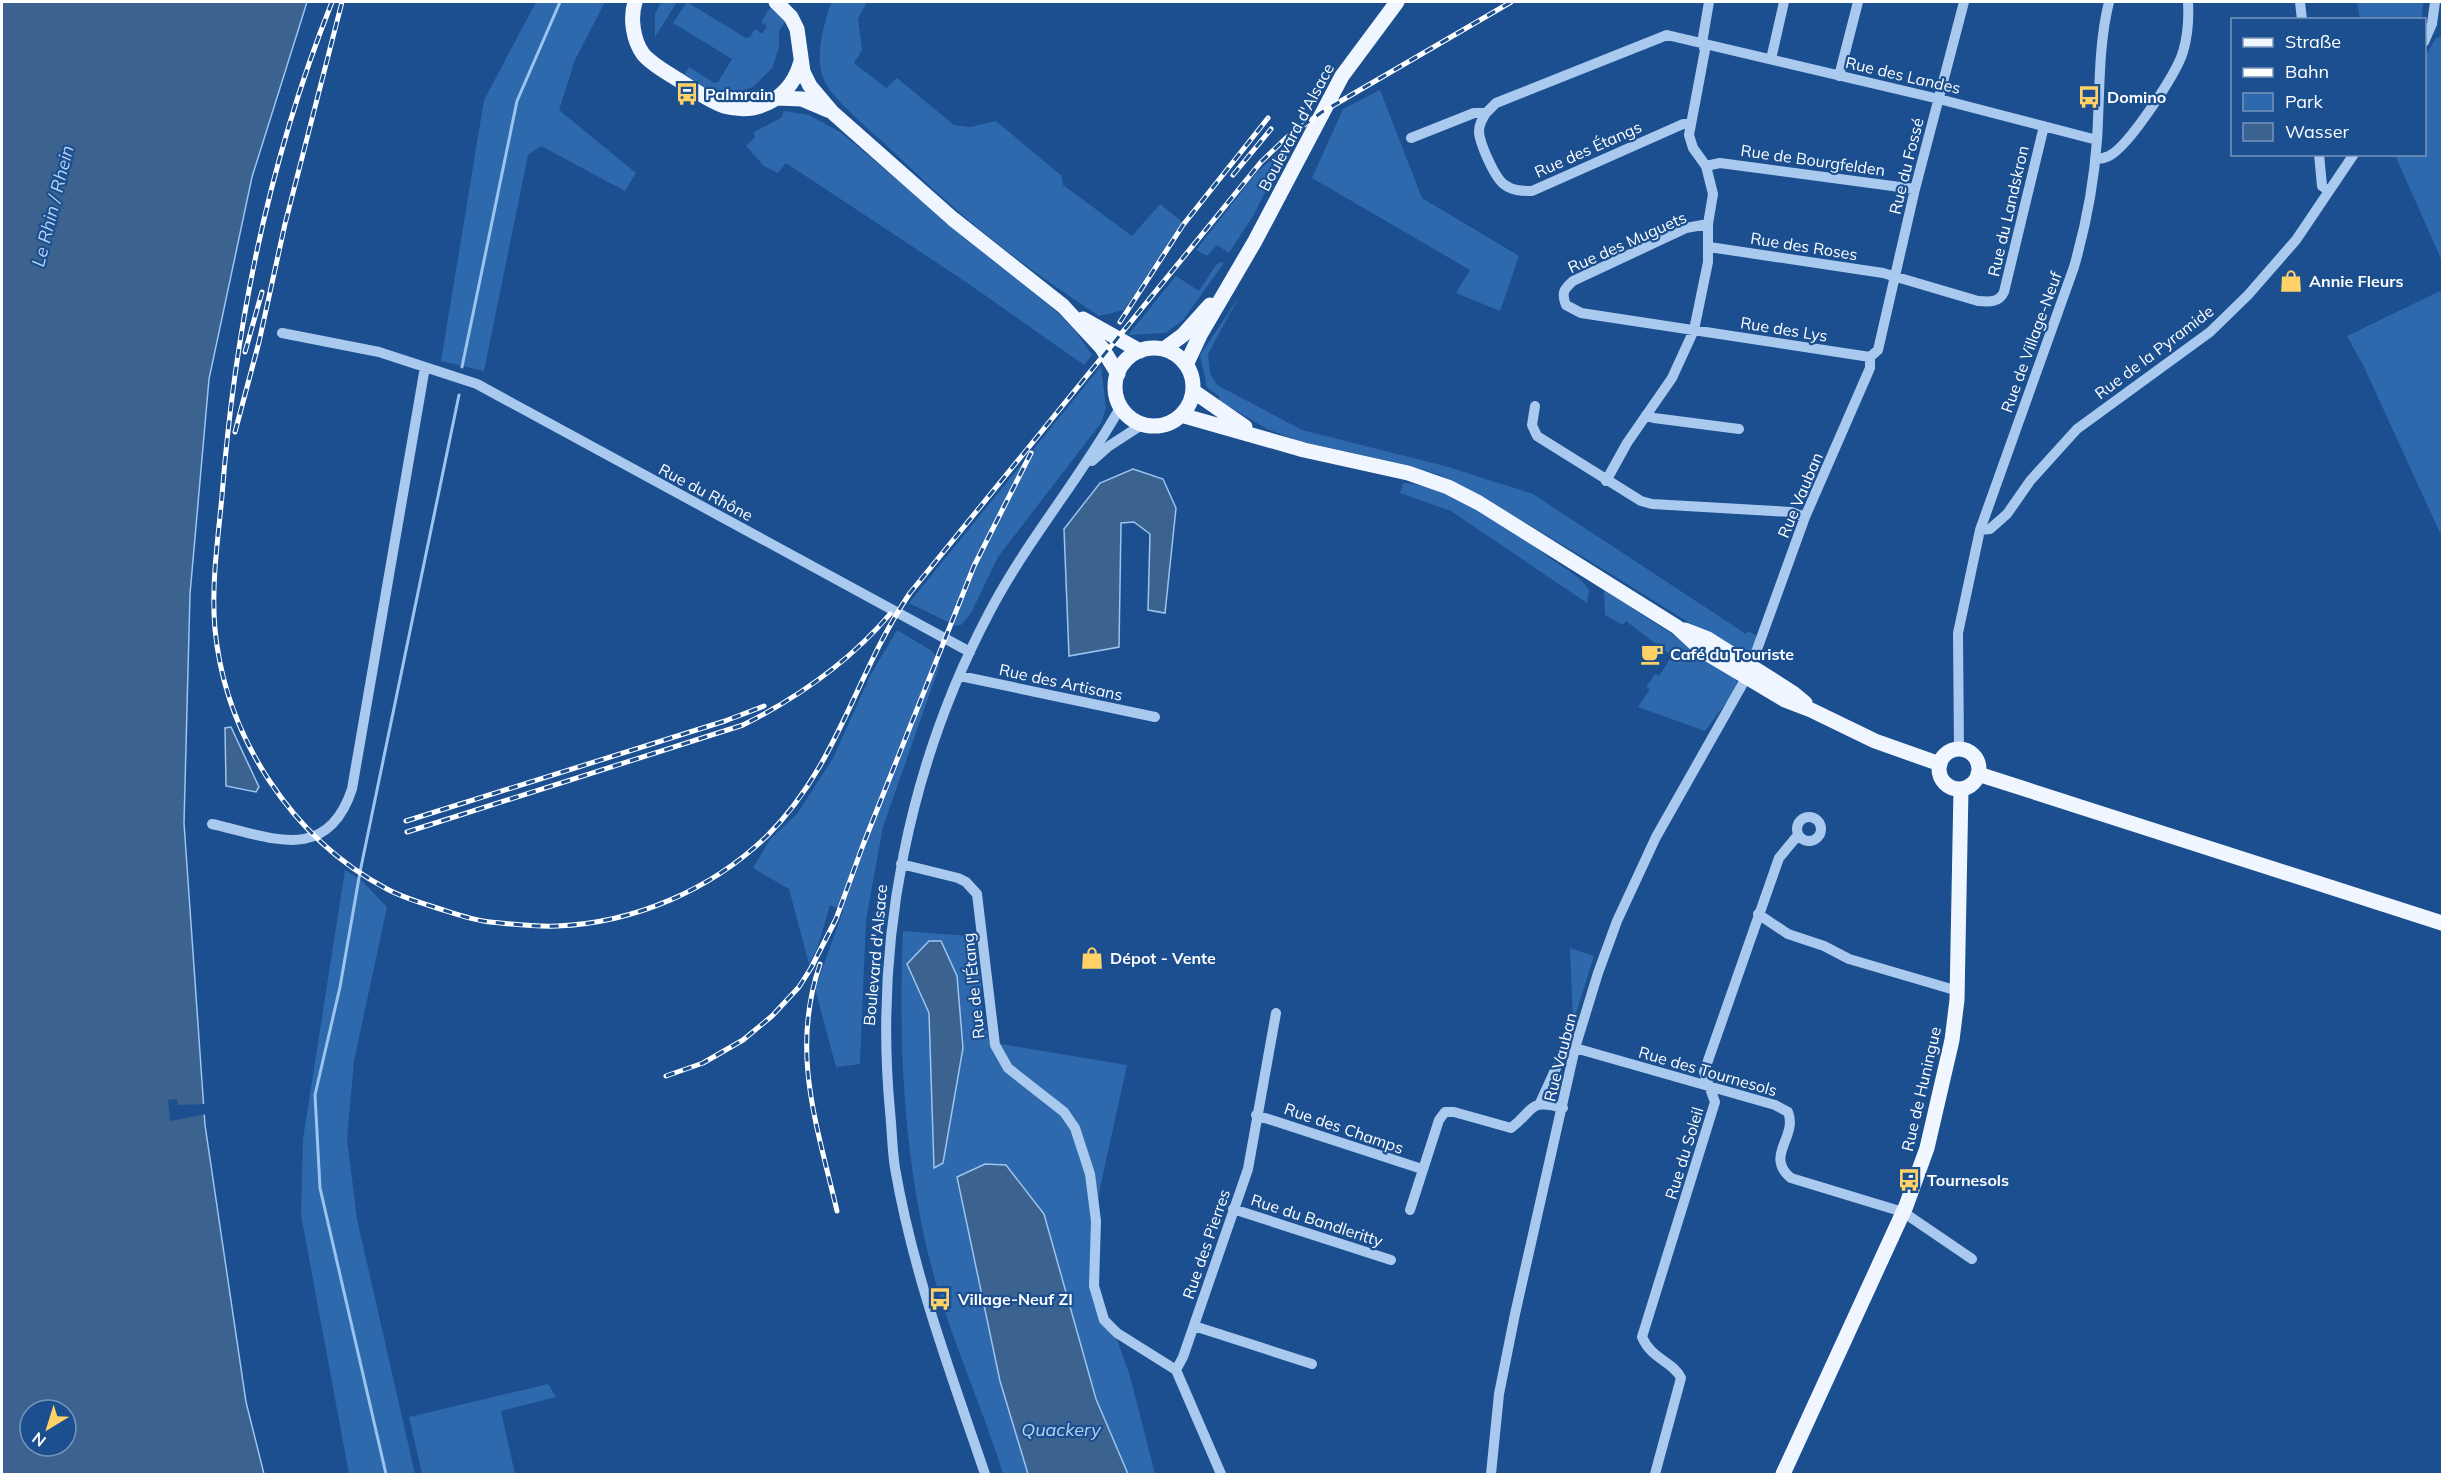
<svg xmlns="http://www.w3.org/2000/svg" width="2444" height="1476" font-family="Mulish,sans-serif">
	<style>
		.green { fill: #2e69ad; fill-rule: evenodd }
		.water { fill: #3c6290; stroke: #9cc4f0; stroke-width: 1.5; fill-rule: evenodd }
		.pier { fill: #1b4f8f }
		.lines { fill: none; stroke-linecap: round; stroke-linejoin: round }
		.stream { stroke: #9cc4f0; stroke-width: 3 }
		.minor { stroke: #a9c9ee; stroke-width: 10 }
		.major { stroke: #f0f6ff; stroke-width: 15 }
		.rail-casing { stroke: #fff; stroke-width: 5 }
		.rail { stroke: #1b4f8f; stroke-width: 3; stroke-dasharray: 9; stroke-linecap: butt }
		.labels { text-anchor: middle; stroke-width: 4.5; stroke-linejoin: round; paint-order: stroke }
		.street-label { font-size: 16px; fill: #fff; stroke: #1b4f8f }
		.poi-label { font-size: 16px; font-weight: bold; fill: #fff; stroke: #1b4f8f; text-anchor: start }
		.water-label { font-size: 18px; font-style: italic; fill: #b5d3f5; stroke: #1b4f8f }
	</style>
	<rect width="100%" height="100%" fill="#1b4f8f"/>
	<path class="green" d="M535,2H605L575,60L559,110L636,173L625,191L541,146L528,155L484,371L441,361L484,100L535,4Z
		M661,2H677L655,37V14Z
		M687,2L746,38L750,37L755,29L762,34L767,26L761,22L771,6L787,20L779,31V48L772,68L754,86L743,91L734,104L682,78L689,67L714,83L718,82L732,59L673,23Z
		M831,2H867L858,19L862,50L854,63L886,88L897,78L954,125L970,127L996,121L1062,176L1063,185L1132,236L1160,204L1182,222L1124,310L1099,316C1060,290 1021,263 984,233C949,204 915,173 882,141C867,128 833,99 825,82C813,58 824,25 831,2Z
		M2357,2H2423L2422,19H2360Z
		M2442,37V261L2395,155L2424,154L2425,56L2436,38Z
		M1380,90L1422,198L1519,256L1500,311L1456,293L1470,270L1312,178L1343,109Z
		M784,111L809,115L840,132L1058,313L1076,332L1092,355L1084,365L966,282L786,163L778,173L764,166L746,146L755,137L754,132L781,118Z
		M1275,156L1283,157L1253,216L1229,253L1217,245L1207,256L1196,250L1257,172Z
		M1221,262L1224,263L1183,320L1166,333L1128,335L1176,276L1199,291L1216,265Z
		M2442,290V535H2441L2364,367L2347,336Z
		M1239,297L1208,354L1210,373L1217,385L1302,430L1445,466L1533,494L1746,634L1748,631L1757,636L1750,654L1744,657L1598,566L1476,493L1440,475L1408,465L1299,441L1269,430L1219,401V396L1207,388L1200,355Z
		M1101,366L1106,408L1101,423L998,557L971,613L961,625L956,626L909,603Z
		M1403,483C1445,486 1495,516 1529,540C1537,547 1545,555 1554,561C1568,571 1579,575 1589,590L1587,603L1451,511L1400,493Z
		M1604,590L1729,671L1737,682L1734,692L1705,731L1638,707L1650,689L1646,687L1655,674L1659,676L1672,656L1626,621L1623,625L1605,615Z
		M897,630L932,651L940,664L883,827L866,920L860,1064L836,1067L815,989L843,911L830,905L817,949L809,964L789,889L753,868L771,838L797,814L833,758L871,674Z
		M345,870L362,881L387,907L354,1061L347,1139L357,1219L415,1474H349L301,1215L303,1139Z
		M903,931L970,936L981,980L982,1008L989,1042L1127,1065L1100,1188L1090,1264L1130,1376L1155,1474H1128L1096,1399L1044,1214L977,1273L1000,1381L1028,1474H1003C984,1412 957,1353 938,1290C904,1176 898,1049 903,931ZM907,964L963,1048L934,1167L929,1013Z
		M1570,948L1594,956L1573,1023Z
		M548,1384L556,1397L501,1411L515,1474H422L409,1417Z"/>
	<path class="water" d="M2,2H307L252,177L209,379L190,594L184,823L205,1125L246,1402L264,1474H2ZM30,1410H66V1446H30Z
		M1133,469L1163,479L1176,508L1165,613L1148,610L1150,534L1134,522L1121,523L1119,647L1069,656L1064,529L1100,483Z
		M231,727L259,787L256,792L226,786L225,728Z
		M929,941H941L957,976L963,1048L943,1163L934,1168L929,1013L907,964Z
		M985,1164L1006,1165L1044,1214L1096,1399L1128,1474H1028L1000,1381L957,1177Z"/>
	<path class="pier" d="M177,1099L178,1105L207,1104V1114L170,1121L168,1100Z"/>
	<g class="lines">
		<path class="stream" d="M462,367L517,101L560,2
			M386,1474L320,1188L315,1095L340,987L360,872L459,395"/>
		<path class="minor" d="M2300,2L2302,20
			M2424,42L2432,24L2435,2
			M1771,59L1784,2
			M1839,76L1858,2
			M1486,113C1482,119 1479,124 1479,131C1479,142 1495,179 1505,185C1513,191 1523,191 1532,191L1683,124H1691
			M1411,138L1474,113H1486L1496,103L1667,35L1939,99L2097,140
			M2319,154L2322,186L2329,191
			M2095,159C2099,159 2105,158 2109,156C2129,146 2176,74 2183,52C2188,35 2189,19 2188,2
			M1706,166L1720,163L1915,189
			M1708,224L1686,228L1573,281C1564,289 1561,293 1566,305L1581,313L1870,357
			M1709,247L1883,273L1978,301C1989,302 1999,303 2004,292L2044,126
			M282,333L379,352L477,384L970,652
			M1535,406L1532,425L1537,436L1641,501L1652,504L1791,512L1805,517
			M1646,415L1654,418L1739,429
			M1092,461L1109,446L1143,424
			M1606,481L1627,443L1672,378L1694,330L1708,262V224L1713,194L1706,166L1693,148L1689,135L1705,50L1702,43L1709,2
			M1980,530L1990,529L2007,514L2030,481L2077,429L2210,332L2248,295L2296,240L2354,154
			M1751,666L1805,517L1870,368V357L1878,350L1915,189L1964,2
			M960,676L1155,717
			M1959,749L1958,633L1980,530L2074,267C2086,225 2094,184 2097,140C2100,94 2098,46 2109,2
			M1797 829a12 12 0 1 1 24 0a12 12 0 1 1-24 0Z
			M212,824C270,837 327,865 352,789L425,367
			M901,864L958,878L966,882L977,894L995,1045L1008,1068L1064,1112L1075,1128L1090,1174L1096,1221L1094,1286L1104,1320L1117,1333L1176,1370
			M1758,914L1788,934L1824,946L1849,959L1958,991
			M1575,1048L1775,1105L1788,1112C1798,1137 1764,1156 1791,1178L1903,1212L1972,1259
			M1540,1103L1556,1068
			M1256,1115L1422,1169
			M1233,1209L1391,1260
			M1410,1210L1439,1120L1445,1112H1454L1511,1128C1535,1110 1528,1098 1563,1108
			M1194,1326L1312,1364
			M1176,1370L1183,1357L1248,1169L1276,1013
			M1176,1370L1221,1474
			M985,1474C951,1374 913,1273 895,1168C892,1149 892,1130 890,1111C874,940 909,765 989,613C1027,540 1081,478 1121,406
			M1491,1474L1499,1394L1515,1314L1575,1048L1598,973L1617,921L1656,837L1746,678
			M1655,1474L1681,1378C1673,1361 1652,1360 1642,1337L1715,1102L1704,1072L1779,858L1798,835"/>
		<path class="major" d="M635,2C630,18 633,40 643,54C652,65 668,73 680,81C694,90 709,101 724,106C760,116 792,96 801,61
			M776,2L791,17L797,29L803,72L810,86L832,112L953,219L1063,306L1102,348L1118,374
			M777,98L802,99L828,110
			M1083,319L1140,351
			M1115 387a39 39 0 1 1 78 0a39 39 0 1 1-78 0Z
			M1164,349L1183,335L1210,305
			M1186,365L1200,335L1255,241L1342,76L1397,2
			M1193,391L1245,427
			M1181,415L1304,450L1408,473L1448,487L1479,503L1677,627L1703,651L1785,700L1811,710L1875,741L1940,764
			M1685,630L1708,639L1793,693L1805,703
			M1939 769a20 20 0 1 1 40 0a20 20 0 1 1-40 0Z
			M1978,774L2442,923
			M1783,1474L1906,1206L1927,1148L1952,1040L1957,1000L1961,789"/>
		<g class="rail-casing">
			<path id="rail" d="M332,2C269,160 235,326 222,496C218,539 211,585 215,629C225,736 292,839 387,889C402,897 418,902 434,907C453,913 471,920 490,922C512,924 535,927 557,926C634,923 711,890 767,836C839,764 855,674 910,593L1261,162L1286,138L1322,112L1511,2
				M1233,175L1271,129
				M1120,322L1183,225L1268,118
				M245,352L262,292
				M235,432L259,342L285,224L342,2
				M406,821L725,721L764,706
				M407,832L743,725C799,697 850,661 890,614
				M820,964C790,1052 817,1125 837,1211
				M666,1076L703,1063L743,1040L772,1016L799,987L811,968L836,919L863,845L974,566L1031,453"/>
		</g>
		<use href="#rail" class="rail"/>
	</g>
	<defs>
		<g id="bus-bare" transform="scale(1.8)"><path d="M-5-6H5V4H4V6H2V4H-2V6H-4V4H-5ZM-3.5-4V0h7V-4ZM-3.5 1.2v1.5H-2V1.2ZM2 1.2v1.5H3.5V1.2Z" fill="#ffd166" stroke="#1b4f8f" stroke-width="2.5" paint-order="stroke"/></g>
		<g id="shop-bare" transform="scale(1.8)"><path d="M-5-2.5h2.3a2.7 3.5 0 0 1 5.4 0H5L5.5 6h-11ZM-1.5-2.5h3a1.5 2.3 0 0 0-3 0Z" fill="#ffd166" stroke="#1b4f8f" stroke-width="2.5" paint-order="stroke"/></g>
		<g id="cafe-bare" transform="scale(1.8)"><path d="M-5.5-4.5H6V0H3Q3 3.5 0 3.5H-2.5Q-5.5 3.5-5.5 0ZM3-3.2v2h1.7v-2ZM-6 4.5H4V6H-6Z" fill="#ffd166" stroke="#1b4f8f" stroke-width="2.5" paint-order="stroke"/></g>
	</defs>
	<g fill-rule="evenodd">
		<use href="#bus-bare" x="687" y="94"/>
		<use href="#bus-bare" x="2089" y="97"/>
		<use href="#shop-bare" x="2291" y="281"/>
		<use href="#cafe-bare" x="1652" y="654"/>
		<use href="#shop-bare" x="1092" y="958"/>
		<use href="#bus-bare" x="1909" y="1180"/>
		<use href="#bus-bare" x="940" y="1299"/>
	</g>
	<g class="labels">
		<g class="street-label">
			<text transform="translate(1903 75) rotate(13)" y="6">Rue des Landes</text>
			<text transform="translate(1296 127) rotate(-62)" y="6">Boulevard d'Alsace</text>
			<text transform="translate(1588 149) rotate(-24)" y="6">Rue des Étangs</text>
			<text transform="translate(1813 160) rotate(8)" y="6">Rue de Bourgfelden</text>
			<text transform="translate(1906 166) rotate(-76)" y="6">Rue du Fossé</text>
			<text transform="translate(2008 211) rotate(-77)" y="6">Rue du Landskron</text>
			<text transform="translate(1627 242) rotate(-24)" y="6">Rue des Muguets</text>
			<text transform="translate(1804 246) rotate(9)" y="6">Rue des Roses</text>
			<text transform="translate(1784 329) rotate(9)" y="6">Rue des Lys</text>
			<text transform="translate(2031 342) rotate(-70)" y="6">Rue de Village-Neuf</text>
			<text transform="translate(2154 352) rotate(-37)" y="6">Rue de la Pyramide</text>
			<text transform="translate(706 492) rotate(28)" y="6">Rue du Rhône</text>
			<text transform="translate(1800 495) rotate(-67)" y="6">Rue Vauban</text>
			<text transform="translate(1061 682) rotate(12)" y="6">Rue des Artisans</text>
			<text transform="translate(875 955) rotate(-85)" y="6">Boulevard d'Alsace</text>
			<text transform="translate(973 986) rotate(-96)" y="6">Rue de l'Étang</text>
			<text transform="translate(1560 1057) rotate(-76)" y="6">Rue Vauban</text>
			<text transform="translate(1708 1071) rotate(16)" y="6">Rue des Tournesols</text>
			<text transform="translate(1921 1089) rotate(-77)" y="6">Rue de Huningue</text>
			<text transform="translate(1344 1128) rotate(19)" y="6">Rue des Champs</text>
			<text transform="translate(1684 1153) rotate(-73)" y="6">Rue du Soleil</text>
			<text transform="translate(1317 1220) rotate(18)" y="6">Rue du Bandleritty</text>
			<text transform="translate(1206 1244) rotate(-71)" y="6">Rue des Pierres</text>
		</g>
		<g class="poi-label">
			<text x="705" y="100">Palmrain</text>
			<text x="2107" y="103">Domino</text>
			<text x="2309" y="287">Annie Fleurs</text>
			<text x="1670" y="660">Café du Touriste</text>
			<text x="1110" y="964">Dépot - Vente</text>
			<text x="1927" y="1186">Tournesols</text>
			<text x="958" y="1305">Village-Neuf ZI</text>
		</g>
		<g class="water-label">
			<text transform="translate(53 206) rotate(-76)" y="6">Le Rhin / Rhein</text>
			<text x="1061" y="1436">Quackery</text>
		</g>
	</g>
	<rect width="2444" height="1476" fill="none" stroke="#ffffff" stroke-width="6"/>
	<rect x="2231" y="18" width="195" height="138" fill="#1b4f8f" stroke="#7695bc" stroke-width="1.5"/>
	<rect x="2243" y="38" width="30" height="9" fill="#f0f6ff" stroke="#7695bc" stroke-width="1.5"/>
	<text x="2285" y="48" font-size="18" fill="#ffffff">Straße</text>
	<rect x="2243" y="68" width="30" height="9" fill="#ffffff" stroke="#7695bc" stroke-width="1.5"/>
	<text x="2285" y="78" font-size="18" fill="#ffffff">Bahn</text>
	<rect x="2243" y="93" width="30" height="18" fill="#2e69ad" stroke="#7695bc" stroke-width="1.5"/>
	<text x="2285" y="108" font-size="18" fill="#ffffff">Park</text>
	<rect x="2243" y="123" width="30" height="18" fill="#3c6290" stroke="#7695bc" stroke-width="1.5"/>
	<text x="2285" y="138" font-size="18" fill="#ffffff">Wasser</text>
	<g transform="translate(48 1428) rotate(218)"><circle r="28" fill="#1b4f8f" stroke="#7695bc" stroke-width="1.5"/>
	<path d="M0-4.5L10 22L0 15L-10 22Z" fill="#ffd166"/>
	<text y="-9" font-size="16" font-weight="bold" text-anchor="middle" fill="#ffffff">N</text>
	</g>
</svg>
